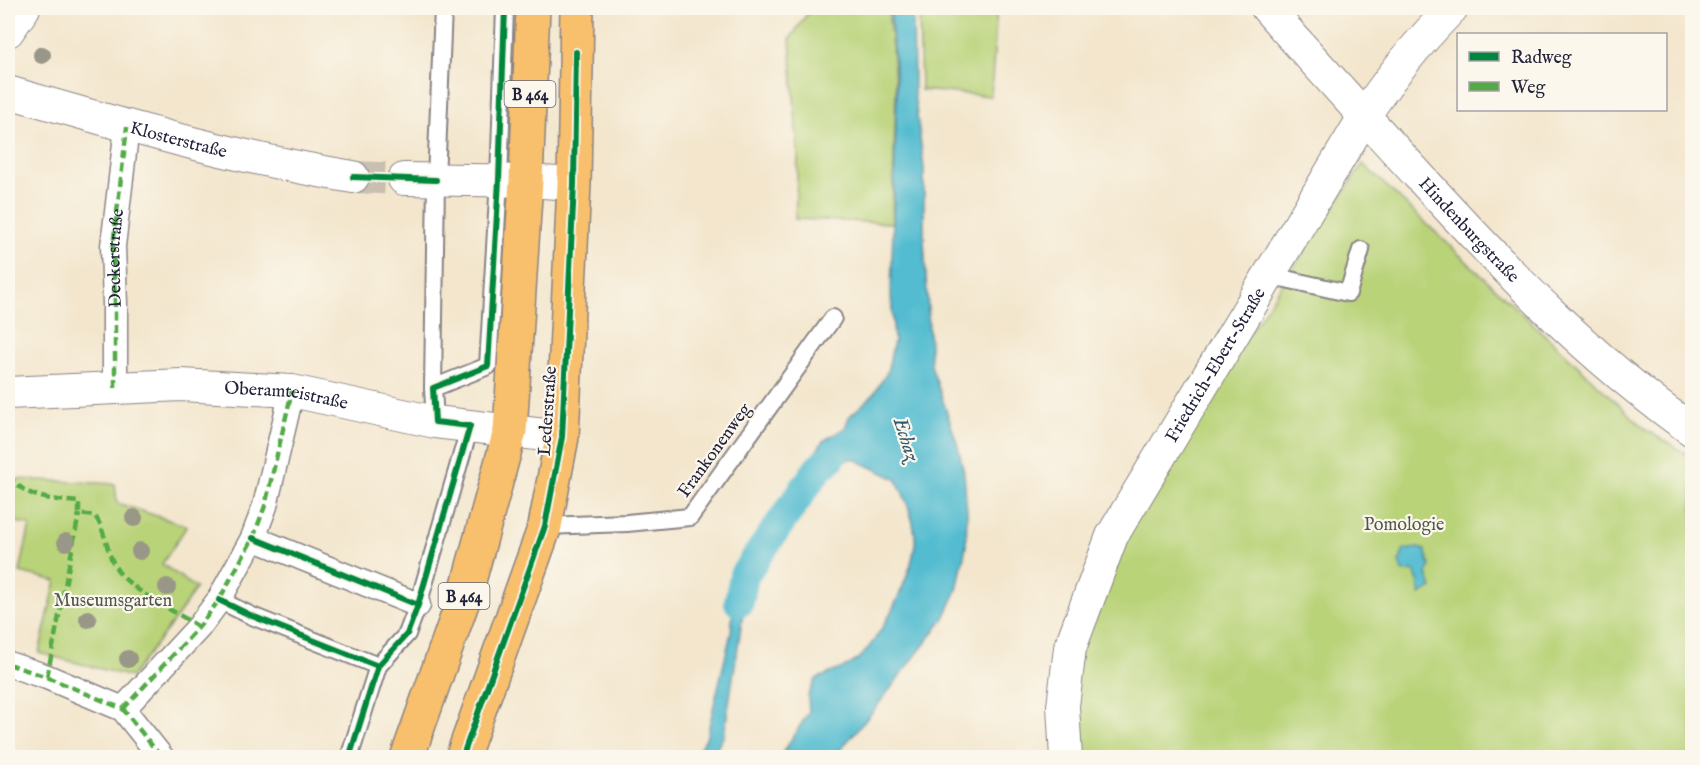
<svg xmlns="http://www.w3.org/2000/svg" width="1700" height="765" font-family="'IM FELL English',serif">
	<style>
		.green { fill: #b9d379; stroke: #6e7a5a; stroke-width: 1.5 }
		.water { fill: #53bcd0; stroke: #3a6f86; stroke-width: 1.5 }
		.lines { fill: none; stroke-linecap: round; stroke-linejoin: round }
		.canal { stroke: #53bcd0; stroke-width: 30 }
		.minor-tunnel { stroke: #c9bfb0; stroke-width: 32; stroke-dasharray: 32 16; stroke-linecap: butt }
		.service-casing { stroke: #8a8484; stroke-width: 20 }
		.pedestrian-casing { stroke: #8a8484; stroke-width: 27 }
		.minor-casing { stroke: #8a8484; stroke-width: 34 }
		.primary-casing { stroke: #8a8484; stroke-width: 36 }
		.service { stroke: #fff; stroke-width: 16 }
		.pedestrian { stroke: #fff; stroke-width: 24 }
		.minor { stroke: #fff; stroke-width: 32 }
		.primary { stroke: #f8bf6c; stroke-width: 33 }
		.quiet { stroke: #53aa46; stroke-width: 4.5; stroke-dasharray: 9 4.5; stroke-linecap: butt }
		.cycleway-casing { stroke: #fbf7ec; stroke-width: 10 }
		.cycleway { stroke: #00873e; stroke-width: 6 }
		.tree { fill: #999787 }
		.labels { text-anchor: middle; stroke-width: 4.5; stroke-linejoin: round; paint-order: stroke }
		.shield { fill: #fbf7ec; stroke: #636270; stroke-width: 1.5 }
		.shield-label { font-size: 16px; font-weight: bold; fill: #22223b }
		.street-label { font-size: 18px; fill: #22223b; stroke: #fbf7ec }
		.park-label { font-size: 18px; fill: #4f574e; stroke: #fbf7ec }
		.water-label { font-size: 20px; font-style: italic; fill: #33586f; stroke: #fbf7ec }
	</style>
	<rect width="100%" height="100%" fill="#fbf7ec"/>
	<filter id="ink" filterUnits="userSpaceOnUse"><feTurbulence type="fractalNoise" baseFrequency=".0167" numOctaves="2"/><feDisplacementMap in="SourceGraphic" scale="12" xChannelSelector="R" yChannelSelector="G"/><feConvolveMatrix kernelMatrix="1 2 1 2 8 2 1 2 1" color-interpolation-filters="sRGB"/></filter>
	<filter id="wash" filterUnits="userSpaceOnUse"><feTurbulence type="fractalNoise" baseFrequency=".008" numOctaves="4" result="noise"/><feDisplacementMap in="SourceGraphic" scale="24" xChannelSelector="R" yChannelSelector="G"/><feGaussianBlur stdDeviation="1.35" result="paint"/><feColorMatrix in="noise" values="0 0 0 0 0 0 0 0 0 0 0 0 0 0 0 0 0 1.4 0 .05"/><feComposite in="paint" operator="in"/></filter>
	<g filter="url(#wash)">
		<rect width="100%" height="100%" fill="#f3e6cd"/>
		<path class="green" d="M811,8H888L896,91L892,223L795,219L798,156L790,39Z
			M919,8H997L991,96L921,90Z
			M1363,164L1646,430L1692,457V757L1068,758L1065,707L1113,536Z
			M17,479L115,484L117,503L187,526L162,564L196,588L179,614L131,677L39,653L56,581L20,572L30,525L8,520V487Z"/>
		<path class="water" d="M890,8H913L914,93L924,168V239L931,365L958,446L964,473L967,512L966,546L957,590L943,620L874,710L834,757H780L809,712L808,696L816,679C828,673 844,669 854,662C879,646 918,565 915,536C913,515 905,497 896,479L852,458C836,464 821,478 810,491L797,482L823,441L845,428L849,417L873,395L887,373L894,341L891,294L897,91Z
			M789,495L800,505L776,541L762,530Z
			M1417,548L1425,550L1430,566L1427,574L1432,588L1420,595L1419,583L1414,571L1403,572L1399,562L1404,550Z
			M744,558L760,570L746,595L724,735L712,757H693L706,739L731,633L735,577Z"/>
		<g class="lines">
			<path class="canal" d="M739,602L744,575L818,469L831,458"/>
		</g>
	</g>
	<g filter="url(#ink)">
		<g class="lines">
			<path class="minor-tunnel" d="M353,177L404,179"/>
			<g class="service-casing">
				<path id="service" d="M1268,275L1348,293L1361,250
					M433,388L488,366L499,180L505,8
					M435,422L433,388L436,180L443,8
					M545,526L627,523L690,517L833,318
					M219,600L252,616L378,666
					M349,758L378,666L407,634L418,605L470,426"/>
			</g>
			<g class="pedestrian-casing">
				<path id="pedestrian" d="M115,388V304L113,246L127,127
					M253,538L418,605
					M8,664L47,677L123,709L162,758
					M123,709L199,627L219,600L253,538L265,506L292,391"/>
			</g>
			<g class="minor-casing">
				<g id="minor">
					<path id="s1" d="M1267,8C1317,65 1368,120 1419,176C1503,268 1590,359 1692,430"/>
					<path d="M8,31L24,8"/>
					<path id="s2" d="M8,92C122,125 236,158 353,177"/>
					<path d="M404,179L526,181L574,184"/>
					<path id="s3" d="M8,393L181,385L292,391L435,422L562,437"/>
					<path id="s4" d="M1066,758L1063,706L1070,648L1112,536L1364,117C1389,77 1419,42 1452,8"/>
				</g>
			</g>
			<g class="primary-casing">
				<path id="primary" d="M407,758L466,592L510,431L526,181L533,8
					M462,758L545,526L562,437L574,184L577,8"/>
			</g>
			<use href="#service" class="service"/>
			<use href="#pedestrian" class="pedestrian"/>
			<use href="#minor" class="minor"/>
			<use href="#primary" class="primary"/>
			<g class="quiet">
				<path id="s5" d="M115,388V304L113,246L127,127"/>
				<path d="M8,475C28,500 50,499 79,502V514L95,516C107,533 106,554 118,571C133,592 177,612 199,627"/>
				<path d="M8,664L47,677L123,709L162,758"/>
				<path d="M47,677L79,514"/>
				<path d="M123,709L199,627L219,600L253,538L265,506L292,391"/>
			</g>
			<g class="cycleway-casing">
				<path id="cycleway" d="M353,177L436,180
					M253,538L418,605
					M219,600L252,616L378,666
					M349,758L378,666L407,634L418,605L470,426L435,422L433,388L488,366L499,180L505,8
					M462,758L545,526L562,437L574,184L576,52"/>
			</g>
			<use href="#cycleway" class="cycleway"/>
		</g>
		<g class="tree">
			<circle cx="42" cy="55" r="9"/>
			<circle cx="134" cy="518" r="9"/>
			<circle cx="66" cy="542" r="9"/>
			<circle cx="140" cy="551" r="9"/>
			<circle cx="167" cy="587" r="9"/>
			<circle cx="88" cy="619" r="9"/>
			<circle cx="128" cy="659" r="9"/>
		</g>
	</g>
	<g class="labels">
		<g class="shield">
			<rect x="504.5" y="81" width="51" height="26" rx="4.5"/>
			<rect x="438.5" y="583" width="51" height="26" rx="4.5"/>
		</g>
		<g class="shield-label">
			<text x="530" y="100">B 464</text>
			<text x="464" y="602">B 464</text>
		</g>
		<g class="street-label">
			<text dy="6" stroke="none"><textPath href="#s2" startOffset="177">Klosterstraße</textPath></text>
			<text dy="6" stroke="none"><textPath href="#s1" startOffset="300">Hindenburgstraße</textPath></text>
			<text dy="6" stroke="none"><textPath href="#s5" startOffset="130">Deckerstraße</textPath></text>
			<text dy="6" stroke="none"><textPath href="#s4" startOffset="430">Friedrich-Ebert-Straße</textPath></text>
			<text dy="6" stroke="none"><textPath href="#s3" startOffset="279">Oberamteistraße</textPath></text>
			<text transform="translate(547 411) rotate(-86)" y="6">Lederstraße</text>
			<text transform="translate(714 450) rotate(-54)" y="6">Frankonenweg</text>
		</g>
		<g class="park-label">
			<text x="1404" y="530">Pomologie</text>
			<text x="113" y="606">Museumsgarten</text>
		</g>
		<g class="water-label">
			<text transform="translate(907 439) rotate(72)" y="7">Echaz</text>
		</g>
	</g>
	<rect width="1700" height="765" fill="none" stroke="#fbf7ec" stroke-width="30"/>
	<rect x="1457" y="33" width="210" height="78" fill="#fbf7ec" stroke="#a4a2a5" stroke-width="1.5"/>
	<rect x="1469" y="52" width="30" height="9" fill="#00873e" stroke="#a4a2a5" stroke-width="1.5"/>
	<text x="1511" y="63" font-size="18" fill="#22223b">Radweg</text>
	<rect x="1469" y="82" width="30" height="9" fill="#53aa46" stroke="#a4a2a5" stroke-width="1.5"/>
	<text x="1511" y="93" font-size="18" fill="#22223b">Weg</text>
</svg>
